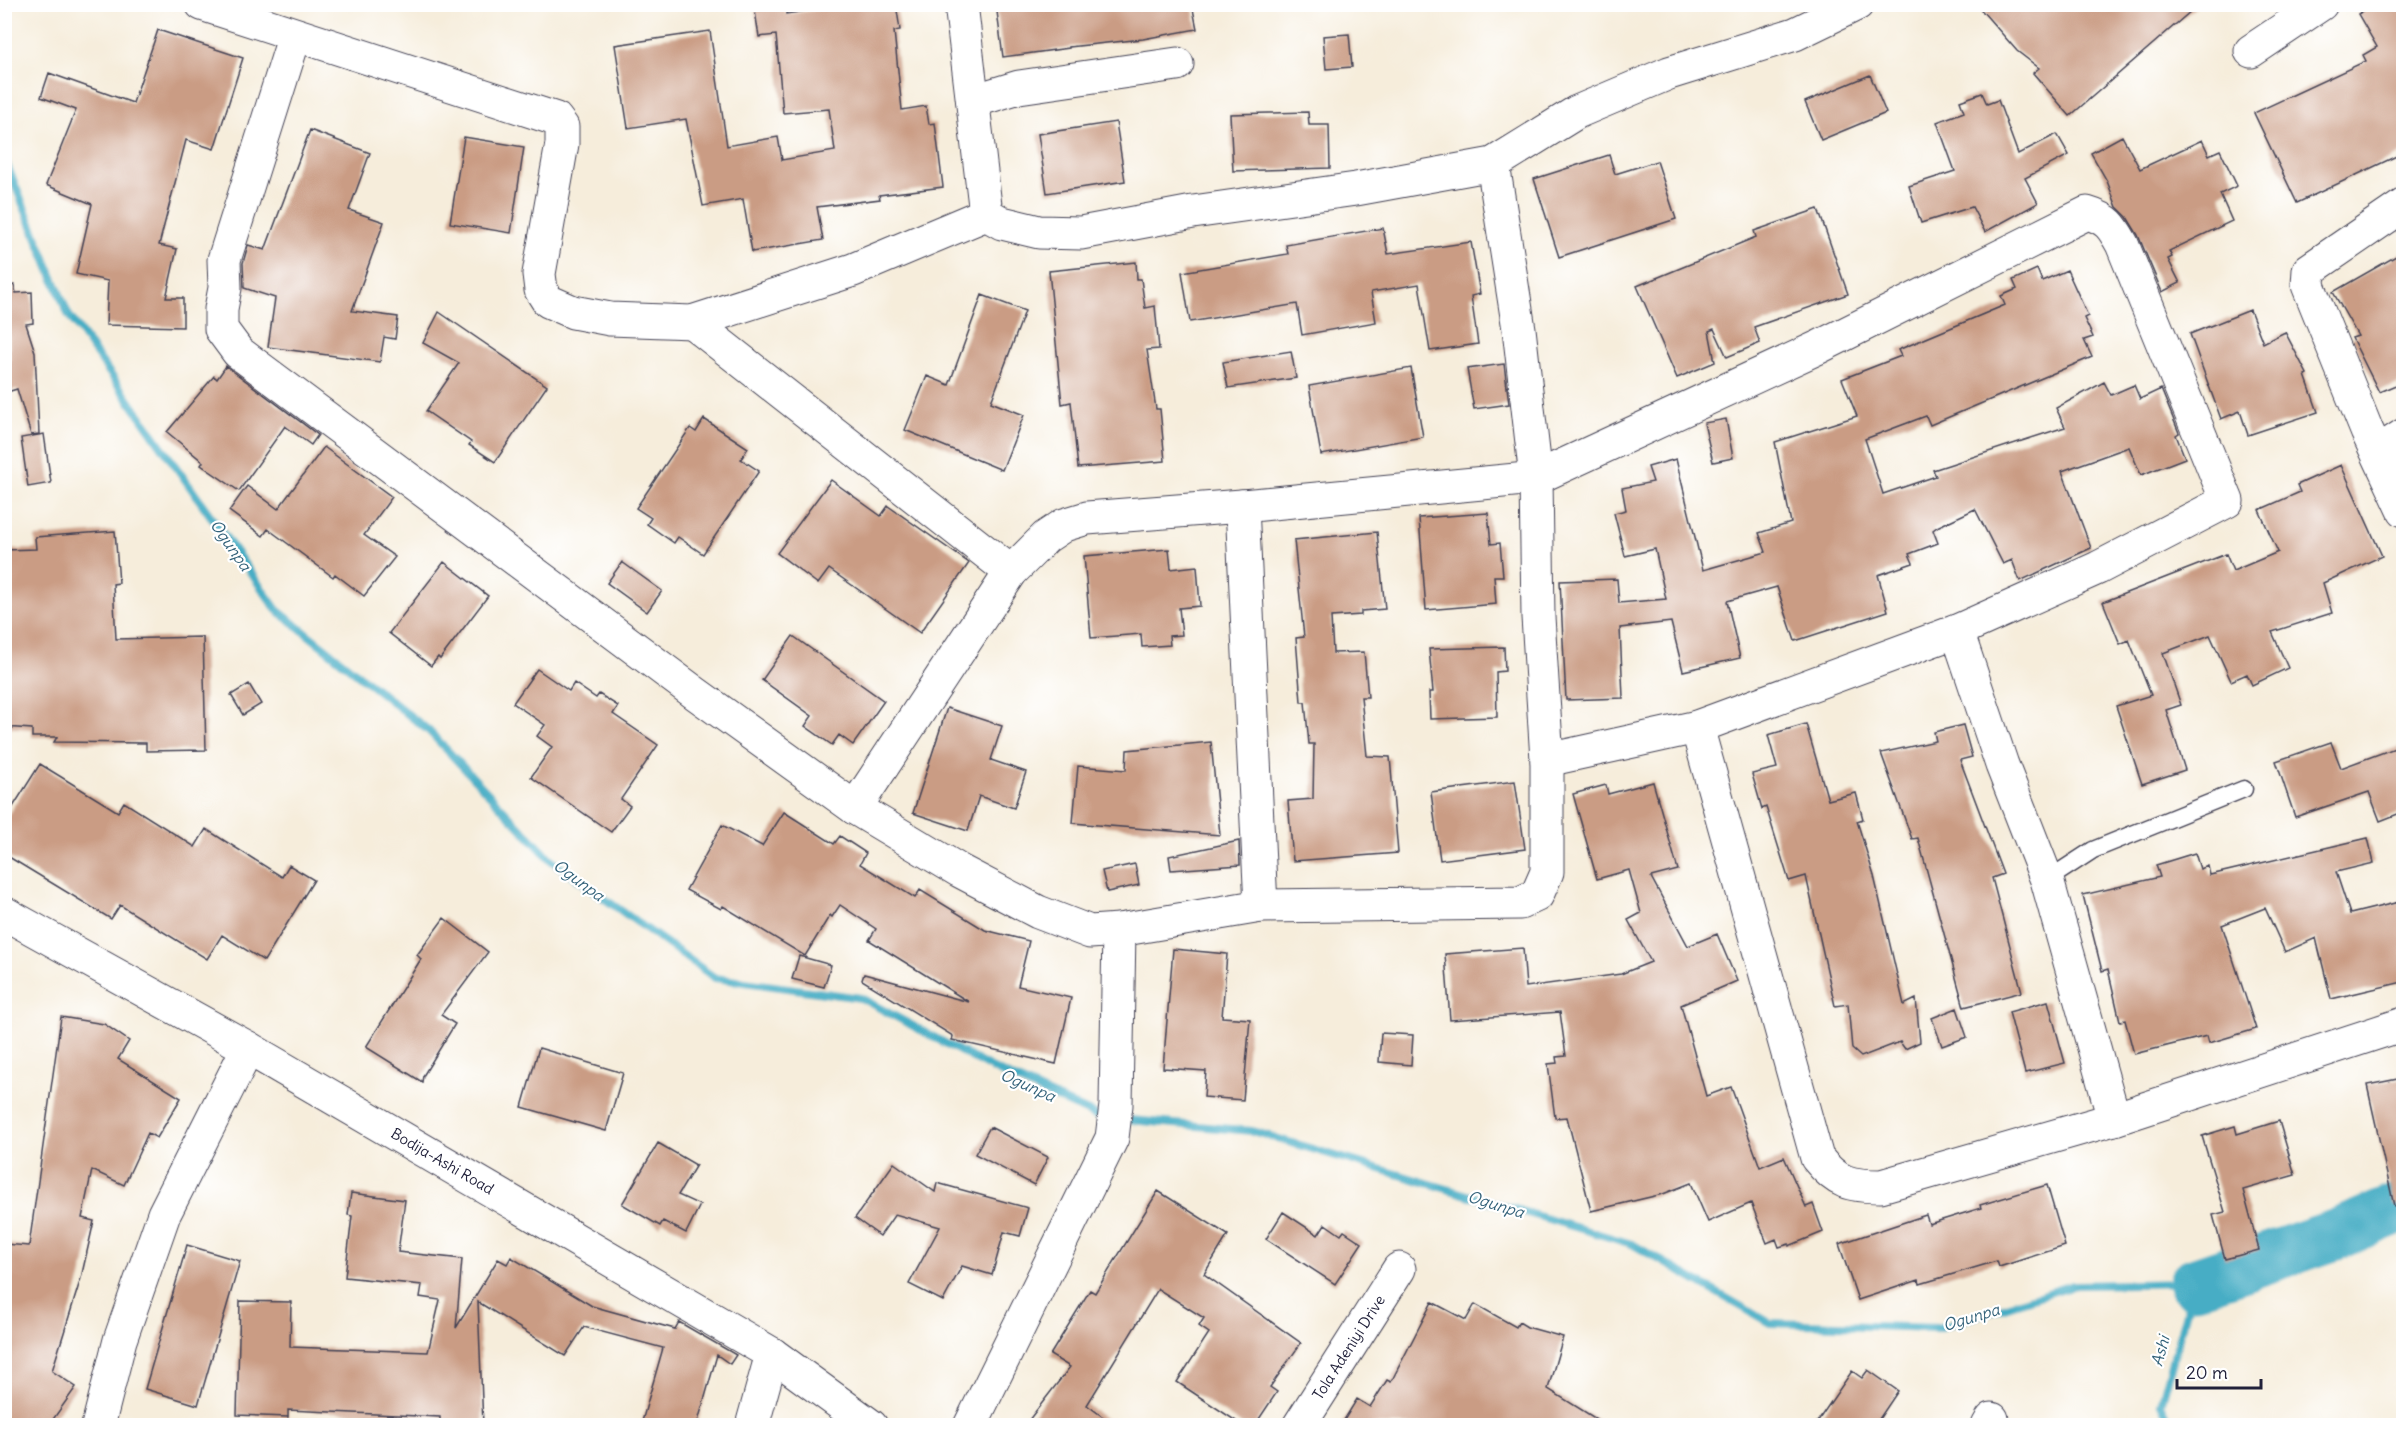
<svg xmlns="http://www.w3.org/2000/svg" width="2408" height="1430" font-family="Delius,sans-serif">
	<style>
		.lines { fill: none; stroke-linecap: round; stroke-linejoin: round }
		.stream { stroke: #46adc5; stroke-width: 8 }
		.river { stroke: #46adc5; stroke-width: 51 }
		.building { fill: #ca9c84 }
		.lane-casing { stroke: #424053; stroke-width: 19 }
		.street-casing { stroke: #424053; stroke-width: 35 }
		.secondary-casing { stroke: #424053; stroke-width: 35 }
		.lane { stroke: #fff; stroke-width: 16 }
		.street { stroke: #fff; stroke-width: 33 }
		.secondary { stroke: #fff; stroke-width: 33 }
		.labels { text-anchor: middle; stroke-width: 4.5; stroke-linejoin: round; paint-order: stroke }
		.street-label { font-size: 15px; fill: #22223b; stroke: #fff }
		.water-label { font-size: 16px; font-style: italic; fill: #326179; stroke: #fff }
	</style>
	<rect width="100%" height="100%" fill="#fff"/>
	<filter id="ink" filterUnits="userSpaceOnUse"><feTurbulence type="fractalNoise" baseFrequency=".0167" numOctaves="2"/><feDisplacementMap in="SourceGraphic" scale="12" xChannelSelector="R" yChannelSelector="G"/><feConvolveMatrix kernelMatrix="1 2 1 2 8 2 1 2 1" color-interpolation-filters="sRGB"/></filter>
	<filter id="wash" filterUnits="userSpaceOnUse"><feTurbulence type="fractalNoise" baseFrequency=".008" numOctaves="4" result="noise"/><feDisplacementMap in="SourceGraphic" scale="24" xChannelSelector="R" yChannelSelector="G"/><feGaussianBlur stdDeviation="1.35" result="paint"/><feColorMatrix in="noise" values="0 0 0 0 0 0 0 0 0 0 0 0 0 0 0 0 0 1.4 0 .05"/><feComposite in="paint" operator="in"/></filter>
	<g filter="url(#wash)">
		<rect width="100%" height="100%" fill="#f6eddb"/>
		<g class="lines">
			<path class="stream" d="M4,158L68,314L277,610L429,731L552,861L715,978L861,998L993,1069L1099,1117L1107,1118
				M1120,1119L1252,1131L1632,1244L1770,1323L1938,1328L2073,1285L2194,1283L2161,1404L2172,1426"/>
			<path class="river" d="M2194,1283L2335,1235L2404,1206"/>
		</g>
		<g id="blocks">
			<path class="building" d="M754,4H786V14L856,4H896L900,30L894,31L902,110L926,106L929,124L935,123L943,187L879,195L880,199L817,207L823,240L752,252L743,199L703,206L686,119L628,128L615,45L710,31L727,146L778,137L782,160L835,151L829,109L783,113L776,35L759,37Z
				M996,4H1192L1197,29L1143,39L1069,47V48L1003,57Z
				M1976,4H2199L2070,116L2033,73L2039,68L2017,51Z
				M2375,4H2403V153L2297,203L2254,113L2366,61L2363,55L2377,47L2358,14Z
				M158,30L243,58L214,149L186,140L159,245L177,249L166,298H183V327L106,325L108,281L76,274L92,204L46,185L76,110L41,97L49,73L133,103Z
				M1349,34L1352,67L1326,69L1323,36Z
				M1870,75L1886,113L1821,140L1805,102Z
				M1982,93L1987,104L1998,100L2018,154L2057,134L2069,155L2025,178L2038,203L1985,232L1972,207L1921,223L1909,186L1955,171L1937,122L1964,112L1960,101Z
				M1308,112L1309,125H1329L1330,168L1233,171L1230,114Z
				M1116,122L1125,181L1047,193L1038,134Z
				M310,130L370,153L349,210L384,222L352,311L398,317L395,339L384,337L380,362L268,347L275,298L244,288L243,263L248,245L265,250Z
				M2122,136L2140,169L2202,140L2209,155L2220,150L2237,186L2220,194L2232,221L2169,251L2172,257L2168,259L2180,283L2162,292L2138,235L2127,217L2117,207L2107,181L2091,153Z
				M464,137L524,147L511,233L450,223Z
				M1609,155L1615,174L1657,161L1676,219L1559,257L1534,179Z
				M1818,209L1848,294L1754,327L1760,343L1727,357L1714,329L1709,331L1715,362L1677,378L1637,286L1756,237L1754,231Z
				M1383,228L1388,254L1471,242L1480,294L1471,296L1478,344L1430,351L1419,284L1371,292L1376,322L1302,335L1297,304L1190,322L1182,272L1288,254L1286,245Z
				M2403,252V382L2379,392L2352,338L2358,336L2333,292Z
				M1136,262L1137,279H1141L1145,308L1155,306L1159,349L1147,350L1156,409H1160L1165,461L1078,468L1071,402L1062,404L1049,271Z
				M2037,269L2042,281L2067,270L2088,316L2084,318L2093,337L2084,340L2092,357L1930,425L1926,416L1865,439L1883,494L1936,476L1933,470L2065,427L2056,408L2104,382L2111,395L2134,385L2140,399L2161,389L2179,433L2176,435L2185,458L2141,475L2129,447L2062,471L2091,548L2020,581L2012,560L2003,564L1975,509L1937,527L1933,530L1938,543L1909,554L1913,563L1878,575L1888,611L1795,641L1777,587L1727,601L1740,658L1683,671L1671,622L1620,628L1623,698L1566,700L1560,581L1617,579L1619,603L1666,599L1655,549L1625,556L1614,513L1626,510L1622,488L1653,482L1648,467L1676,459L1703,570L1766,552L1759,533L1791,523L1775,442L1857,416L1842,379L1901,356L1898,350L2005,305L2001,296L2017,289L2013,280Z
				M14,285L16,293L32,292L33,323L26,324L35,352L39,434L31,435L17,389L4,393V361L10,359L6,286Z
				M982,295L1025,311L991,402L1024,415L1002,470L905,430L927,376L949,385Z
				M2250,310L2263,343L2285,332L2307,374L2305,375L2318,412L2248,435L2240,411L2221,419L2190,334Z
				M439,312L547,386L495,462L469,445L471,442L426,411L459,363L423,343Z
				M1291,351L1296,378L1228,388L1223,362Z
				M1504,364L1509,404L1474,409L1467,369Z
				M226,366L318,435L311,445L285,426L239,491L201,465L203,462L167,432L214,376L217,379Z
				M1411,368L1423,437L1321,455L1309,386Z
				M704,419L748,448L741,459L759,471L703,554L678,537L674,543L647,524L651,518L636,508L690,428L696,432Z
				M1726,419L1733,458L1713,462L1704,423Z
				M44,434L51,483L28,487L21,438Z
				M324,447L392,497L364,535L395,557L364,596L335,574L333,577L268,529L263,536L229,511L247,486L278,509Z
				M2341,465L2382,556L2323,583L2332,613L2272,632L2288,668L2252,685L2247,674L2231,681L2210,635L2163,653L2181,705L2166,710L2185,770L2142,784L2116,706L2151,695L2129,640L2120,644L2103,602L2226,554L2233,571L2278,552L2259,510L2300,492L2297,485Z
				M831,480L881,516L888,506L969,563L920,633L829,569L818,584L777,553Z
				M1488,513L1491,544L1500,543L1503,576H1494L1496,604L1426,610L1419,518Z
				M115,531L119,583L113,584L116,639L203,637L206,750L146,751V743L54,742L57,737H32V729L4,727V550L36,549L35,537Z
				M1377,532L1385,609L1361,611V615L1331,617L1333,653L1364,652L1368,697H1361L1367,756L1390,757L1398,853L1293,861L1288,801L1313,799L1314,744H1309L1305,702H1301L1296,638L1304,637L1294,540Z
				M1169,549L1171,569L1197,566L1200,606L1179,608L1182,635L1169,636L1170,645L1142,647L1141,634L1091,638L1084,556Z
				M444,562L488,596L440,659L438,657L431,666L389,633Z
				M622,562L662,591L647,612L607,583Z
				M793,636L884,701L853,745L839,735L832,745L805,726L812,716L762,680Z
				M1504,647L1505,671L1496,672L1497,717L1430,719L1429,692H1433L1429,649Z
				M537,669L569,691L574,683L596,698L599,694L618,706L613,714L658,745L621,799L630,806L611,832L531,777L552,747L537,736L545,725L513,703Z
				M249,684L261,704L243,715L231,695Z
				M947,708L1002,726L991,760L1026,772L1014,808L979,796L968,831L913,813Z
				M1806,724L1828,800L1856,793L1863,819L1857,821L1874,876L1904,1005L1916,999L1920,1042L1905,1049L1900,1042L1861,1057L1852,1049L1848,1004L1835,1006L1806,876L1789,881L1766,807L1762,809L1752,774L1777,768L1768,735Z
				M1963,725L1972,757L1960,760L2003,874L1992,878L2022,992L1964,1007L1918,838L1912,839L1881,753L1936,741L1934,732Z
				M1211,742L1220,835L1073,823L1078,766L1126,770L1127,750Z
				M2331,742L2341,768L2403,745V812L2380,821L2369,792L2295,817L2276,761Z
				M40,764L118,812L124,802L195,847L206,829L282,877L289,865L314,880L264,961L222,935L207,959L120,905L111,919L4,854V821Z
				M1515,781L1525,849L1440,860L1431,792Z
				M1653,782L1678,870L1651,877L1688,946L1717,934L1737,981L1681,1005L1706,1096L1731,1087L1760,1167L1784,1157L1806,1207L1813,1204L1823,1232L1789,1246V1244L1779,1247L1776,1239L1767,1243L1751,1203L1708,1222L1691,1183L1663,1194L1591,1211L1567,1117L1555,1118L1548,1064L1557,1063L1556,1057L1566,1056L1560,1012L1450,1020L1445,954L1523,948L1526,987L1621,974L1651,962L1628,920L1641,913L1629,870L1597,879L1573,794L1606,785L1608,794Z
				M784,812L834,844L840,836L866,853L860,864L915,898L920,890L985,930L1029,941L1018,986L1071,998L1056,1064L952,1040L953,1036L862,980L864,974L969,1002L869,940L876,929L840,905L832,917L830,915L805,956L723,906L721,909L686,890L722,825L762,846Z
				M2368,838L2374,863L2336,872L2350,914L2403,901V982L2331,999L2316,938L2285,952L2265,908L2222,925L2256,1029L2209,1043L2207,1036L2134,1054L2125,1020L2120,1021L2108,969L2102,971L2083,895L2160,877L2156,865L2195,853L2200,869L2208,866L2210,875Z
				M1239,841L1240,865L1171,870L1169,856Z
				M1135,864L1139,885L1107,892L1102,871Z
				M444,918L488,952L441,1015L455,1024L423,1076L422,1082L366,1047L421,959L417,955Z
				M1173,949L1227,954L1222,1017L1250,1019L1243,1100L1204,1097L1206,1071L1163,1068Z
				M799,956L831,965L824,987L792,979Z
				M2048,1001L2065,1063L2025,1073L2009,1012Z
				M1957,1008L1967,1037L1942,1046L1932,1018Z
				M61,1017L104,1024L129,1041L118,1059L181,1098L157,1138L148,1133L124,1185L92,1170L82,1218L94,1221L81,1278L52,1371L76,1387L49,1425H4V1244L29,1246Z
				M1381,1033L1413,1035L1411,1065L1379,1062Z
				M539,1048L623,1073L606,1131L522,1107Z
				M2403,1078V1205L2394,1206L2367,1085Z
				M2279,1121L2295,1175L2243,1190L2259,1250L2225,1259L2213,1215L2225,1212L2202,1136L2235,1126L2237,1134Z
				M990,1127L1048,1157L1034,1185L975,1154Z
				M658,1143L696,1165L678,1195L700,1205L686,1233L663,1221L660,1226L622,1204Z
				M894,1163L935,1192L937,1183L1028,1208L1020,1236L1004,1232L992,1275L962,1266L943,1301L909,1284L940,1227L895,1214L880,1236L855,1218Z
				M2047,1185L2065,1246L1999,1267L1997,1261L1920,1284L1919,1280L1858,1300L1839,1244L1926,1215L1929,1224L1981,1208L1980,1205Z
				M1158,1191L1228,1235L1204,1274L1301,1343L1270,1387L1277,1392L1255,1425H1242L1177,1382L1209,1333L1199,1326L1204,1318L1158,1289L1087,1405L1114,1425H1025L1070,1367L1050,1355L1090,1290L1095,1293Z
				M351,1193L405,1200L398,1252L462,1259L456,1328L498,1259L507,1264L511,1257L592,1306L675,1329L679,1322L736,1355L730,1364L717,1355L697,1425H641L663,1348L584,1327L565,1356L478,1302L483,1425H440V1417L288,1410V1417L237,1415L240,1301L291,1302L290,1347L428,1352L440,1300L420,1297L422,1285L345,1277L352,1216L348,1215Z
				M1283,1212L1318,1235L1325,1224L1341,1235L1344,1231L1362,1243L1335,1284L1266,1239Z
				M187,1245L240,1261L198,1405L145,1389Z
				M1432,1302L1466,1320L1475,1304L1516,1327L1519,1322L1527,1327L1563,1337L1548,1389L1606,1425H1341L1357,1399L1370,1407L1387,1380L1391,1382Z
				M1868,1370L1898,1391L1875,1425H1815L1852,1371L1862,1378Z"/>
		</g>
	</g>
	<g filter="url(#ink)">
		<use href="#blocks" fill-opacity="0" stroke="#424053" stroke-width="1.5"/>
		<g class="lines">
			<g class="lane-casing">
				<path id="lane" d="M2047,880L2093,850L2244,789"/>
			</g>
			<g class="street-casing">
				<g id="street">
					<path d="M202,4L556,119L562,127V144L539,274L541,290L548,301L573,312L610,319L692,322L853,270L986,214L1002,223L1039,232L1081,233L1193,212L1356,189L1493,164L1577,112L1669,73L1795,34L1857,4"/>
					<path d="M961,4L986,214"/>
					<path d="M295,35L224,260L225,288L221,309V329L238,352L695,693L855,808L960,871L1038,912L1090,932L1119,930L1261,906L1520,903L1537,895L1547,872V760L1538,617L1536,478L1519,329L1493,164"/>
					<path d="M2251,51L2321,4"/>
					<path d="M973,101L1019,87L1177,64"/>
					<path d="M2404,205L2309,270L2308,285L2367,431L2404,510"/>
					<path d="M692,322L1011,572"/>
					<path d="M2378,452L2404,435"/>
					<path d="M1242,506L1261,906"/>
					<path d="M1957,631L2002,765L2047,880L2114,1119"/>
					<path d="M1697,727L1817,1158C1837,1183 1850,1186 1881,1186L2114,1119L2404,1024"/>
					<path d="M855,808L1011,572L1046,537L1064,525L1087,518L1242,506L1536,478L1819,347L2087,213C2108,219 2112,226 2122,244L2227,501L2098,568L1957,631L1697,727L1547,760"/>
					<path d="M98,1426L120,1340L164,1214L248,1048"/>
					<path d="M752,1426L772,1354"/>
					<path d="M970,1426L1112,1138L1116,1105L1119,930"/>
					<path id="s1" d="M1299,1426L1399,1269"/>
					<path d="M1988,1426L1992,1419"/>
				</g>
			</g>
			<g class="secondary-casing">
				<g id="secondary">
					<path id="s2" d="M4,913L248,1048L772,1354L871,1426"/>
				</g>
			</g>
			<use href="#lane" class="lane"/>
			<use href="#street" class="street"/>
			<use href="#secondary" class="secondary"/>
		</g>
	</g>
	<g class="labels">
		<g class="street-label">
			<text dy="5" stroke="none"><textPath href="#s2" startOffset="504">Bodija-Ashi Road</textPath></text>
			<text dy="5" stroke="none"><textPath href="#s1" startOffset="93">Tola Adeniyi Drive</textPath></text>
		</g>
		<g class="water-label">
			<text transform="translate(231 545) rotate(55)" y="6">Ogunpa</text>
			<text transform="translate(579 880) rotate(36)" y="6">Ogunpa</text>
			<text transform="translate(1028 1085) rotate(24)" y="6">Ogunpa</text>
			<text transform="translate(1496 1204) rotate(17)" y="6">Ogunpa</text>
			<text transform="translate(1971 1317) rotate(-17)" y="6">Ogunpa</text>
			<text transform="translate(2160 1351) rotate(-75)" y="6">Ashi</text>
		</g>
	</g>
	<rect width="2408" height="1430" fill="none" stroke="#fff" stroke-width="24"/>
	<path d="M2177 1379v9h84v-9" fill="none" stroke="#22223b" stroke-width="3"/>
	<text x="2186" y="1379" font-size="18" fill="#22223b" stroke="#ffffff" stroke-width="4.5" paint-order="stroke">20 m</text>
</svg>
